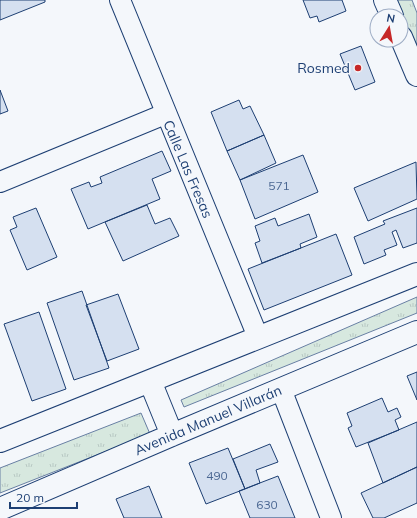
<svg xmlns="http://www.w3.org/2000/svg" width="417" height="518" font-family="Mulish,sans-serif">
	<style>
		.grass { fill: url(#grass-tufts); stroke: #687fa3 }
		.building { fill: #d5e0f0; stroke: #1d3f73 }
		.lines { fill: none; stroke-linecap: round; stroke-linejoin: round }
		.minor-casing { stroke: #1d3f73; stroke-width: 22 }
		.tertiary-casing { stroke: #1d3f73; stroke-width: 24 }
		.secondary-casing { stroke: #1d3f73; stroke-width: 24 }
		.minor { stroke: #f4f7fb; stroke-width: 20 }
		.tertiary { stroke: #f4f7fb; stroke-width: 22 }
		.secondary { stroke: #f4f7fb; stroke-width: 22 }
		.poi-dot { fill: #c62828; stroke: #f4f7fb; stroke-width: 1.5 }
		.labels { text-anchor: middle; stroke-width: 3; stroke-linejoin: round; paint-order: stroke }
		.number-label { font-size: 12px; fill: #4b6792 }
		.poi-label { font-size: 14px; fill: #1d3f73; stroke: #f4f7fb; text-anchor: end }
		.street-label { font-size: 14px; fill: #1d3f73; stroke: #f4f7fb }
	</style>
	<defs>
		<pattern id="grass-tufts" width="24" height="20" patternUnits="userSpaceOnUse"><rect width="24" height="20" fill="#d7e8df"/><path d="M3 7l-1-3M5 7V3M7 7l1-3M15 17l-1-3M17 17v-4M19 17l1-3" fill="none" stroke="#b8c8c3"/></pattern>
	</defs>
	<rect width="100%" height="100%" fill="#f4f7fb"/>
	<path class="grass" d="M396,0H412L417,13V51Z
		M417,297V313L184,407L181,400Z
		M141,413L150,434L0,493V468Z"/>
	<path class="building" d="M0,0H45V2L0,20Z
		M303,0H342L346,11L319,22L317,16L310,18Z
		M361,46L375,82L355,90L340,54Z
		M0,90L8,111L0,114Z
		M239,100L243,109L250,106L264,135L227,151L211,112Z
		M264,135L276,163L240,180L227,151Z
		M162,151L171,171L152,179L160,199L88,229L71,189L89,182L91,187L102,183L100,177Z
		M303,155L318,192L255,219L240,180Z
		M416,162L417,199L368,221L354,188Z
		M147,205L155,224L170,218L179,236L123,261L105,222Z
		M36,208L57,257L27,270L10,230L17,227L13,217Z
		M417,208V243L403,248L396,230L392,232L397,245L384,250L386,255L364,264L354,237L385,224L383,221Z
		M309,214L317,237L300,244L301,248L262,263L255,243L260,241L255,226L275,218L278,226Z
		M336,234L352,275L264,310L248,269Z
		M82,291L109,368L74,380L47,303Z
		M118,294L139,349L107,361L86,305Z
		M39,312L66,389L32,401L4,324Z
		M417,372V400L407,376Z
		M382,398L388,412L397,408L401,417L395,420L399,430L356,447L348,428L352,426L347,413Z
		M417,422V467L383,483L368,443Z
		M270,444L278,462L256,470L260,483L245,489L233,459Z
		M228,448L245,489L206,504L189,463Z
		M417,467V503L384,518H373L361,493Z
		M278,476L295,518H250L239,491Z
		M149,486L162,518H124L116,499Z"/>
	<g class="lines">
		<g class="minor-casing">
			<path id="minor" d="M120,0L258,337
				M0,182L165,114
				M281,389L331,518"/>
		</g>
		<g class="tertiary-casing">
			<path id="tertiary" d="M385,0L392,16
				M401,37L417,75"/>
		</g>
		<g class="secondary-casing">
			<path id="secondary" d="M150,381L172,435
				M0,441L417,274
				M0,509L172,435L417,332"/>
		</g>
		<use href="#minor" class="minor"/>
		<use href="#tertiary" class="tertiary"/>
		<use href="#secondary" class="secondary"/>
	</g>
	<circle class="poi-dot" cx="358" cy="68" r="4"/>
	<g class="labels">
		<g class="number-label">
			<text x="279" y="190">571</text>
			<text x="217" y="480">490</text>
			<text x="267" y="509">630</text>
		</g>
		<g class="poi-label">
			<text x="350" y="73">Rosmed</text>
		</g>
		<g class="street-label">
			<text transform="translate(188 169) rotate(67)" y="5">Calle Las Fresas</text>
			<text transform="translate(208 420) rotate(-23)" y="5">Avenida Manuel Villarán</text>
		</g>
	</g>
	<g transform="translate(389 28) rotate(11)"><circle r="19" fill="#f4f7fb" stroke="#9eadc5"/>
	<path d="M0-3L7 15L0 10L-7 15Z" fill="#c62828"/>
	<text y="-6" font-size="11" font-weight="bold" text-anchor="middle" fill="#1d3f73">N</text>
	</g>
	<path d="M10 502v6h67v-6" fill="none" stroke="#1d3f73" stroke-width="2"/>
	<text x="16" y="502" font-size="12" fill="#1d3f73" stroke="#f4f7fb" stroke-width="3" paint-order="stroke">20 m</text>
</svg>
